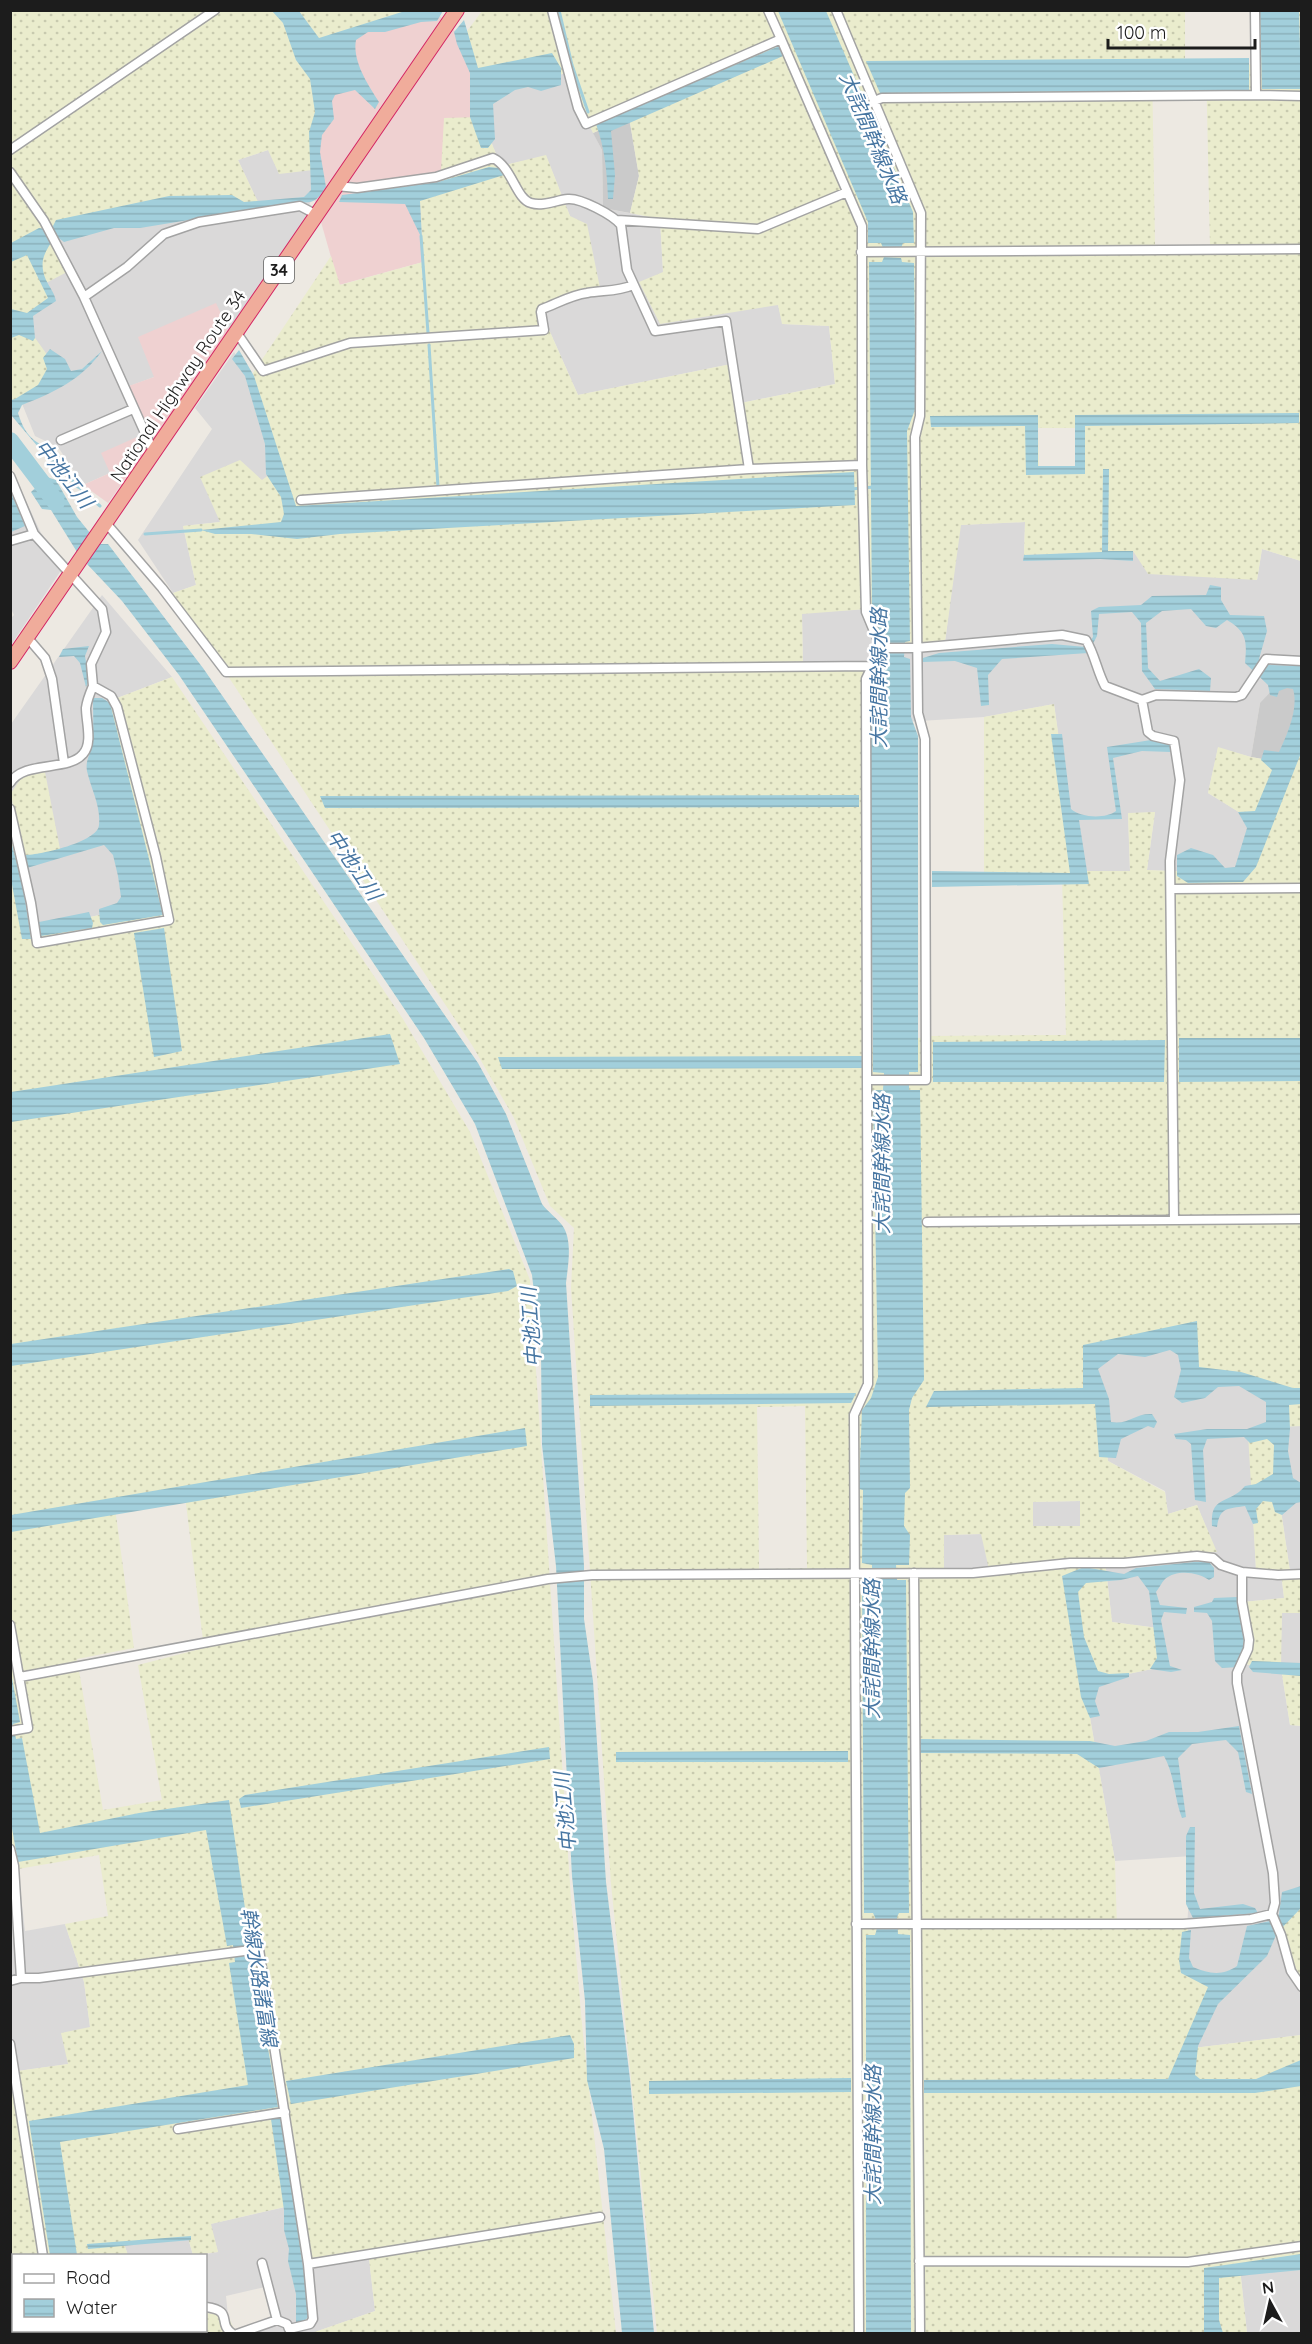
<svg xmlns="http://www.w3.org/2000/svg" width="1312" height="2344" font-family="Quicksand,'Noto Sans JP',sans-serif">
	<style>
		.residential { fill: #dad9d9 }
		.commercial { fill: #efd1d1 }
		.religious { fill: #cacaca }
		.farmland { fill: url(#farmland-dots); fill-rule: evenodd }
		.water { fill: url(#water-rules) }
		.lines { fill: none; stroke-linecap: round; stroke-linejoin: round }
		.stream { stroke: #a2cfdb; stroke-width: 3 }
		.river { stroke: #a2cfdb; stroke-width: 18 }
		.minor-casing { stroke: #a3a3a3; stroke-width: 11 }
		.trunk-casing { stroke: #d42664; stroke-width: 16 }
		.minor { stroke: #fff; stroke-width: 8 }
		.trunk { stroke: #f0ac9b; stroke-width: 14 }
		.labels { text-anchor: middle; stroke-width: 5; stroke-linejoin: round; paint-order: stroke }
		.shield { fill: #fff; stroke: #606060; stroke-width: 1.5 }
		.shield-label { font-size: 16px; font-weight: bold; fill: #1c1c1c }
		.street-label { font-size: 18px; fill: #1c1c1c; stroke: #fff }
		.water-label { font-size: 20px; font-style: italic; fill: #4776a2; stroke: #fff }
	</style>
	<defs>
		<pattern id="farmland-dots" width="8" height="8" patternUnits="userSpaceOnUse" patternTransform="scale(1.5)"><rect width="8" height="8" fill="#eaeccd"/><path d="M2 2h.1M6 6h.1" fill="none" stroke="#c8caaf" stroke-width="1.8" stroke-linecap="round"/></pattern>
		<pattern id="water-rules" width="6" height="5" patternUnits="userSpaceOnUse" patternTransform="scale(1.5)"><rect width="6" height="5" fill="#a2cfdb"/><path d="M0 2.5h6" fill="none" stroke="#8bb1bb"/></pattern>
	</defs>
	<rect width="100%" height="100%" fill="#ede9e2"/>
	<path class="residential" d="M571,72L582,110L602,150L603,208L660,219L663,272L778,305L783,324L829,326L835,384L736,404L731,364L578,395L539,307L585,288L570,216L546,156L501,166L481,117L476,94Z
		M268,150L313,170V194L304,222L230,333L154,377L127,387L147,434L110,473L83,485L58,447L35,436L21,401L23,321L46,284L49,235L259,205L238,160Z
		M234,352L251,376L278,468L262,481L220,522L183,526L196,585L173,593L138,540L212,429L195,408Z
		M10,467L41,533L66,563L11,645V618L14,615L10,607Z
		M1025,522L1024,555L1133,551L1257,580L1262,549L1301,561V689L1260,703L1251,757L1218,748L1208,793L1254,821L1240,874L1147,870L1155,812L1128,814L1130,871H1077L1054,704L984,717L904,722L901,644L945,642L960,525Z
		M102,595L172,677L99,705L134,908L26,930L13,866L16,825L11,827V724Z
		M867,609L882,645L868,669H803L802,613Z
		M1185,1331L1196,1373L1279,1388L1282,1426H1301V1577L1291,1578L1279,1497L1282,1427L1249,1434L1256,1570L1281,1572L1284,1598L1220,1604L1223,1662L1280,1668L1282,1612L1301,1613V1669L1281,1668L1290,1725L1301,1726V1899L1292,1901L1281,1926L1295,1973L1301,1980V2035L1193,2048L1219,1984L1184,1968L1192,1856L1115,1861L1084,1683L1162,1667L1158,1628L1112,1622L1105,1560L1216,1552L1197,1505L1168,1514L1165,1491L1108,1461L1092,1349Z
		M1080,1501V1526H1033L1032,1502Z
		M982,1534L991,1574L944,1577L943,1535Z
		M10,1864L18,1869L25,1931L65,1924L84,1982L90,2027L68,2064L11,2072Z
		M290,2206L368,2250L375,2311L312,2333H236L273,2318L265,2287L226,2296L228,2316L206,2313V2256H195L218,2252L210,2224Z
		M188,2238L193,2255H128L124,2244Z
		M1301,2262V2333H1247L1240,2268Z"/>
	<path class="commercial" d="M437,13L462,38L481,117L440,188L420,201L423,262L339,285L313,194L324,94L357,29Z
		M216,303L230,333L108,503L83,485L110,473L101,453L146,433L126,387L154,377L138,337Z"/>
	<path class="religious" d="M629,117L639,176L630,213L603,208L602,150L593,133Z
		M1282,680L1301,689L1285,763L1251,757L1260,703Z"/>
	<path class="farmland" d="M11,11H440L357,29L324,94L313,170L279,174L268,150L238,160L260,206L49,235L69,271L46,283L53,297L23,321L63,377L11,402Z
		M482,11H1185V66H1152L1155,246H1210L1206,66L1258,64V11H1301V561L1262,549L1257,580L1148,574L1133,551L1024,555L1025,522L961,525L945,642L882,645L867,609L802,614L803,669H868L870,1048L928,1036L1066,1035L1062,877L984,875V717L1054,704L1078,871H1130L1128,813L1155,812L1147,870L1240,874L1253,821L1208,793L1218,747L1251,757L1285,763L1301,701L1302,1426L1282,1427L1279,1497L1291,1578L1301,1577V1613H1282L1281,1667L1301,1669V1726L1290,1725L1281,1668L1223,1662L1220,1604L1284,1598L1281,1572L1256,1570L1248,1434L1282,1426L1279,1388L1196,1373L1185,1331L1092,1350L1108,1461L1165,1492L1168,1514L1197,1505L1217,1552L1105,1561L1112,1622L1158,1628L1162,1667L1084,1683L1115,1861L1117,1928L1188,1929L1184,1968L1219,1984L1193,2048L1301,2035V2262L1240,2269L1247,2333H657L611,1884L571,1288L574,1228L550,1206L514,1118L472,1045L173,593L196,585L183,526L220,522L200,477L240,460L262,480L278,468L251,376L331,256L340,285L423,262L420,201L440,188L444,118L481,117L501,166L546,155L570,216L587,224L600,288H584L539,307L578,395L731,364L736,404L835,384L829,326L782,324L778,305L660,324L639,282L663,272L660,219L630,213L639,176L629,117L593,133L582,110L571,72L476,94L462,38ZM1038,428H1075V466H1039ZM805,1406L807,1568L759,1569L757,1407ZM1080,1501V1526H1033V1502ZM981,1534L990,1574L944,1577V1535Z
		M172,677L403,1019L470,1132L530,1280L571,1899L583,2035L616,2333H312L375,2311L368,2250L298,2260L289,2206L211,2224L218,2252L193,2255L188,2238L124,2244L128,2255L14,2256V2330H206V2313L228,2316L236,2333H11L10,2072L68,2064L61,2033L90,2027L84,1982L65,1924L108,1916L99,1855L18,1869L11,1864L10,827L16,825L11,793L22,777L45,772L61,854L13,867L26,930L134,908L99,705ZM185,1496L204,1648L138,1665L162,1800L103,1810L77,1659L134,1648L115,1508Z
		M1301,1899V1980L1295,1973L1281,1926Z"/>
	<path class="water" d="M272,11H299L319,38L405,11H443L437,21L421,22L385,32H368L356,40C352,61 368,85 379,102L375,109L355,90L335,95L332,101L334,119L322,135L320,152L326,187C318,199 315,204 299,202L140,228H114L64,242L56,236C45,251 38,261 46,280C50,288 54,292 56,301L33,316L35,338L33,341L19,335L11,338V309L27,313L48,298L27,255L11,262V243L39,228L47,229L53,226L56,220L169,196L232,195L244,202L304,197L311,190L309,132L315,112L310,79L296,60L283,23Z
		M778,11H826L913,212L914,243H903L901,248H883L881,243H868V222Z
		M1260,11H1299L1301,89H1262Z
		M464,20L478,68L552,53L561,68V85L541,91L528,87L515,90L493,104L495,139L488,148H481L470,117V73L457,44L454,32Z
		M779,46L783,56L611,131L615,175L613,199H608C607,172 605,149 596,124Z
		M1249,58V90L880,93L866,61Z
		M489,167L499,168L504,175L420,201L422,239L405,204L339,202L342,195L438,182Z
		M884,257L901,258L902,262L914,263L916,407L907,431L910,641L905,642L904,657L910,659L911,717L918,736V1072H909V1090H920L924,1380L912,1398L909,1410L910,1488L905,1493L904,1526L910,1535L909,1565H896L897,1580H906L909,1913H899L897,1917L898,1934L910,1935L911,2333H866V1935H875C878,1928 877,1920 873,1913H864L862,1580H872V1565L862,1563L863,1490L859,1489L862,1410L871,1398L878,1377L873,1090H883L884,1073L873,1072L870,684L881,658L887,657V643L884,642L872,612L869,262H882Z
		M50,349L65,359L71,371L82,369L102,351C81,380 55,392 22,405L18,413C27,442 37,441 59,455C65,459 79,484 82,491L75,487L62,467L50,461L11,415V400L15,399L38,385L47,369L43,358Z
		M239,350L254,376L296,506L854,472L855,505L340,534L297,539L251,534H215L201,530L281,522L284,514L281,497L266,474L265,444L252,400L245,376L232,359Z
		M1299,413V423L1085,426V474L1026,475L1025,426L931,427L930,416L1038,415V466H1075V415Z
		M1103,469H1109L1108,551H1133V561L1100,559L1023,561L1024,555L1102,552Z
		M47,477L56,480L77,517L90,533L77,552L51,510L42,509L31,492Z
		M10,490L25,526L11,532Z
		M99,544H108L203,668L478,1063L506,1114L542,1204C548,1212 557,1218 562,1225C573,1240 568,1265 566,1283L584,1566V1619L593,1681L606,1882L630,2079L654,2333H622L604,2149L587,2080L585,2001L572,1876L556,1566L542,1445L541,1353L532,1275L475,1124L424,1038L179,675L122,601L87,564Z
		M1210,585L1221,587V600L1230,615L1264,616L1267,631L1259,659L1270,665L1301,666V753L1256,867L1243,882L1188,883L1177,876V855L1191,848L1213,855L1225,868L1235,867L1247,828L1238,812L1255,811L1272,770L1261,760L1264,750L1279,752C1287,735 1299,708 1293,689L1287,688L1279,691L1277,697L1270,695L1268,685L1245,663C1247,641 1247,632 1227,620L1216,628L1206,626L1191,609L1162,611L1146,623L1148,668L1160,681L1199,669L1211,678L1210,691L1155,689L1142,671L1141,623L1132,612L1099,614L1097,636L1088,653L1002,659L988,675L989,705L981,706L977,668L955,661L922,662L923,658L939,653L1052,644L1086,647L1093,637L1091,611L1099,607L1141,605L1152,596L1206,595Z
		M89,646L85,656L89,680L86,687L80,663L74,656L59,657L63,649Z
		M93,698H102L110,703L163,915L103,925L100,922L99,909L117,903L121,897L118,876L113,855L104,845L27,868L25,855C40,855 98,842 99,825C101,806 91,789 87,771C85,760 91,754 92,744C94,729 93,713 93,698Z
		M1051,734H1062L1071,809C1081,818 1106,819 1116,811L1107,747L1151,740L1170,745L1171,752L1142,751L1113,758L1122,819L1079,820L1089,884L932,887V871L1070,873Z
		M859,795V807L325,808L320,796Z
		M11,841L23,886L31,939H22L11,879Z
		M89,912L93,923L92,928L41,936L39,922Z
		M164,928L182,1051L154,1057L134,933Z
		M390,1034L400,1064L11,1122V1092Z
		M1179,1038H1301V1081L1179,1082Z
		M1165,1040L1164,1082H933V1042Z
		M862,1056V1068L502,1069L498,1057Z
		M509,1269L513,1271L517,1286L508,1291L11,1366V1344Z
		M1197,1321L1199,1367L1241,1372L1293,1388H1301V1404L1289,1405L1290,1429L1288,1451L1293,1478L1301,1483V1502L1296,1503L1282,1515L1275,1512L1272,1502L1263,1501L1256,1509L1258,1523L1253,1524L1245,1506C1227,1509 1220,1507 1217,1527L1212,1526C1210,1494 1228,1506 1245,1486L1256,1484L1273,1474L1274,1445L1267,1439L1250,1443L1244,1437L1207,1439L1203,1450L1206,1502L1195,1500L1191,1444L1186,1440L1176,1439L1174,1434L1207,1429H1247L1266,1422V1402L1239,1386L1218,1387L1205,1398L1182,1403L1174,1397L1181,1370L1178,1355L1170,1350L1145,1357L1118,1354L1098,1369L1109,1399L1111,1422C1129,1425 1135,1413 1152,1414L1157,1422L1154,1428L1148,1426L1121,1439L1116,1458L1099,1457L1095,1404L926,1407L934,1391L1083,1388V1345Z
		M856,1393L851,1403L590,1406V1395Z
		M525,1428L527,1446L11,1532V1515Z
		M1194,1562H1209L1214,1568V1577L1209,1580C1198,1572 1177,1569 1165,1579C1162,1582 1159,1588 1156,1592L1160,1605L1187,1608L1186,1614L1164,1612L1161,1620L1170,1666L1182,1670L1171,1672L1150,1669L1157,1658L1149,1591L1138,1576L1121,1580L1086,1583L1078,1592L1084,1637L1098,1671L1109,1674L1129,1673V1677L1099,1687L1095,1701L1100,1716L1090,1718L1081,1697L1062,1576L1084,1567L1124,1574L1136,1568Z
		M1237,1597C1242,1625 1249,1639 1238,1667L1222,1668L1215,1661L1212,1621L1207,1613L1194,1612V1607L1212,1602L1214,1598Z
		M1252,1661L1301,1663V1676L1253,1672L1249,1667Z
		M10,1667L20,1722L13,1724L16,1739L22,1738L40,1833L139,1813L229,1800L250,1942L244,1943L246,1960H253L278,2107L60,2142L77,2255H50L29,2121L248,2085L229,1963L235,1962L233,1945L227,1946L206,1830L18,1862L10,1817Z
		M1239,1726L1252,1794L1246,1792L1238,1752L1226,1740L1192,1744L1178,1758L1186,1817L1182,1818C1174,1797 1175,1776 1164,1756L1099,1768L1077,1754L920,1753V1739L1090,1741L1115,1746L1146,1741L1169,1732H1198Z
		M549,1747L550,1759L241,1808L239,1799L245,1795Z
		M848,1751V1762H616V1752Z
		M1190,1827H1195L1194,1893L1200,1909L1243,1904L1255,1908L1258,1913L1193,1918L1186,1904V1836Z
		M1301,1886V1908L1277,1933L1267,1956L1218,2004L1198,2046L1195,2075L1200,2079H1256L1301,2060V2086L1255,2093H924V2080L1168,2079L1208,1987L1181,1973L1179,1960L1182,1932L1191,1930L1189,1958L1193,1967C1209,1974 1223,1976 1237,1966L1247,1926L1274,1920L1279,1914L1282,1892Z
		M570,2035L574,2044V2058L291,2104L286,2081Z
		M851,2078V2092L649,2094V2081Z
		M281,2117L306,2287L308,2317L302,2323L296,2324V2294L288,2261L289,2249L284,2230V2210L271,2119Z
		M191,2236V2240L88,2249L87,2244Z
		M1301,2254V2270L1219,2278V2320L1223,2333H1204V2268Z"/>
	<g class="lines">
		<path class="stream" d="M559,10L572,65L588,112
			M421,236L428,333
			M429,345L438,487
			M851,489L874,487
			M82,491L100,506
			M145,534L201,530"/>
		<path class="river" d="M10,441L56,502"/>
		<g class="minor-casing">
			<path id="minor" d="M552,10L578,108L586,124L781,39L862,226V465L866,612L881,648L866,679L867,1080
				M768,10L781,39
				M836,10L921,213L920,416L915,437L918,713L925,739L926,1080H867L868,1384L854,1415L859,2334
				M1255,10L1256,95L1302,96
				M874,101L882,98L1256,95
				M10,150L215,10
				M10,172L44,221L84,297L154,453
				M336,186L357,188L436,177L493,158C512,167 516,199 531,203C543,207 556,200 568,199C581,198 613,215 621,225L627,270L655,331L726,321L749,469L862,465
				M617,220L758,229L847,192
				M861,252L1302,249
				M84,297L127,267L164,234L199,222L300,206L317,215
				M237,333L263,371L350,343L544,330L541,312L542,309C556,304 571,295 587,293C603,290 617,292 633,285
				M61,440L133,409
				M10,476L34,534L102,609L106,632L91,664L93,686
				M301,500L749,469
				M106,523L162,588L226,672L873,666
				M10,541L34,534
				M27,637L45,658L52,679L64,763
				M881,648H916L1062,635L1086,640C1095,655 1097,671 1105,686L1142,700L1156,695L1236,697L1242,695L1266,659L1302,661
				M1142,700L1148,732L1153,736L1174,741L1180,780L1170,861L1174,1220
				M10,783C24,760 68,772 83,754C93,743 86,722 86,708C87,700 90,693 93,686L111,696L117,707L156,857L169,920L37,943L31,903L10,809
				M1172,889L1302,888
				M927,1222L1302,1219
				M1242,1572V1602L1249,1640L1248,1649L1237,1673V1683L1273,1873L1275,1903L1272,1914L1281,1935L1291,1971L1302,1987
				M914,1573L920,2334
				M10,1625L28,1728L10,1731
				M20,1677L548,1579L592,1575L973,1573L1070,1563H1124L1197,1556L1213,1558L1221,1565L1242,1572L1278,1575L1302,1574
				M10,1849L14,1866L21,1978L10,1981
				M856,1924H1183L1251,1919L1272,1914
				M21,1978H39L259,1949L308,2264L313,2319L310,2324L289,2329L287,2324L277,2320L237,2334
				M10,2044L43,2256
				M178,2129L285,2112
				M919,2261L1188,2262L1302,2246
				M262,2263L277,2320
				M308,2264L600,2217
				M10,2298L14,2297
				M206,2307C235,2311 216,2323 233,2334
				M55,2330V2334"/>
		</g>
		<g class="trunk-casing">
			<path id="trunk" d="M10,662L457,10"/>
		</g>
		<use href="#minor" class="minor"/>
		<use href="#trunk" class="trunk"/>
	</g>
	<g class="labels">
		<rect class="shield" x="264" y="257" width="30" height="26" rx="4.5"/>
		<g class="shield-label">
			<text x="279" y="276">34</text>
		</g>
		<g class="street-label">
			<text transform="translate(178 386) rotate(-56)" y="6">National Highway Route 34</text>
		</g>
		<g class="water-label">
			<text transform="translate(873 138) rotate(67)" y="7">大詫間幹線水路</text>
			<text transform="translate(64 474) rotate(52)" y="7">中池江川</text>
			<text transform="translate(879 678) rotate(-90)" y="7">大詫間幹線水路</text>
			<text transform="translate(354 865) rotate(56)" y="7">中池江川</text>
			<text transform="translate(882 1164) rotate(-90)" y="7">大詫間幹線水路</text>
			<text transform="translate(531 1327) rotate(-94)" y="7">中池江川</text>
			<text transform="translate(872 1649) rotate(-90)" y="7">大詫間幹線水路</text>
			<text transform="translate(565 1812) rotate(-95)" y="7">中池江川</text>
			<text transform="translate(259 1977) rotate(81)" y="7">幹線水路諸富線</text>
			<text transform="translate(873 2135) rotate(-90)" y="7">大詫間幹線水路</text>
		</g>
	</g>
	<rect width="1312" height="2344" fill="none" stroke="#1c1c1c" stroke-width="24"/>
	<rect x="12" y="2254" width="195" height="78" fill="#ffffff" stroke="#a4a4a4" stroke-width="1.5"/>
	<rect x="24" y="2274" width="30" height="9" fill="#ffffff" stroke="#a4a4a4" stroke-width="1.5"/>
	<text x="66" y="2284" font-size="18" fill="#1c1c1c">Road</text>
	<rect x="24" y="2299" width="30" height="18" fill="url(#water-rules)" stroke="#a4a4a4" stroke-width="1.5"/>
	<text x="66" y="2314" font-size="18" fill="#1c1c1c">Water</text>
	<g transform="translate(1270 2302) rotate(352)" stroke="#ffffff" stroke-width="4.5" paint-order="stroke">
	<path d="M0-4.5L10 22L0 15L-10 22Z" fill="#1c1c1c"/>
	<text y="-9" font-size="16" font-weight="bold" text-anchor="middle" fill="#1c1c1c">N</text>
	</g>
	<path d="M1108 39v9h147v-9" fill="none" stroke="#1c1c1c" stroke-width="3"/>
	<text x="1117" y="39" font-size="18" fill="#1c1c1c" stroke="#ffffff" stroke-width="4.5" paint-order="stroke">100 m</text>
</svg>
